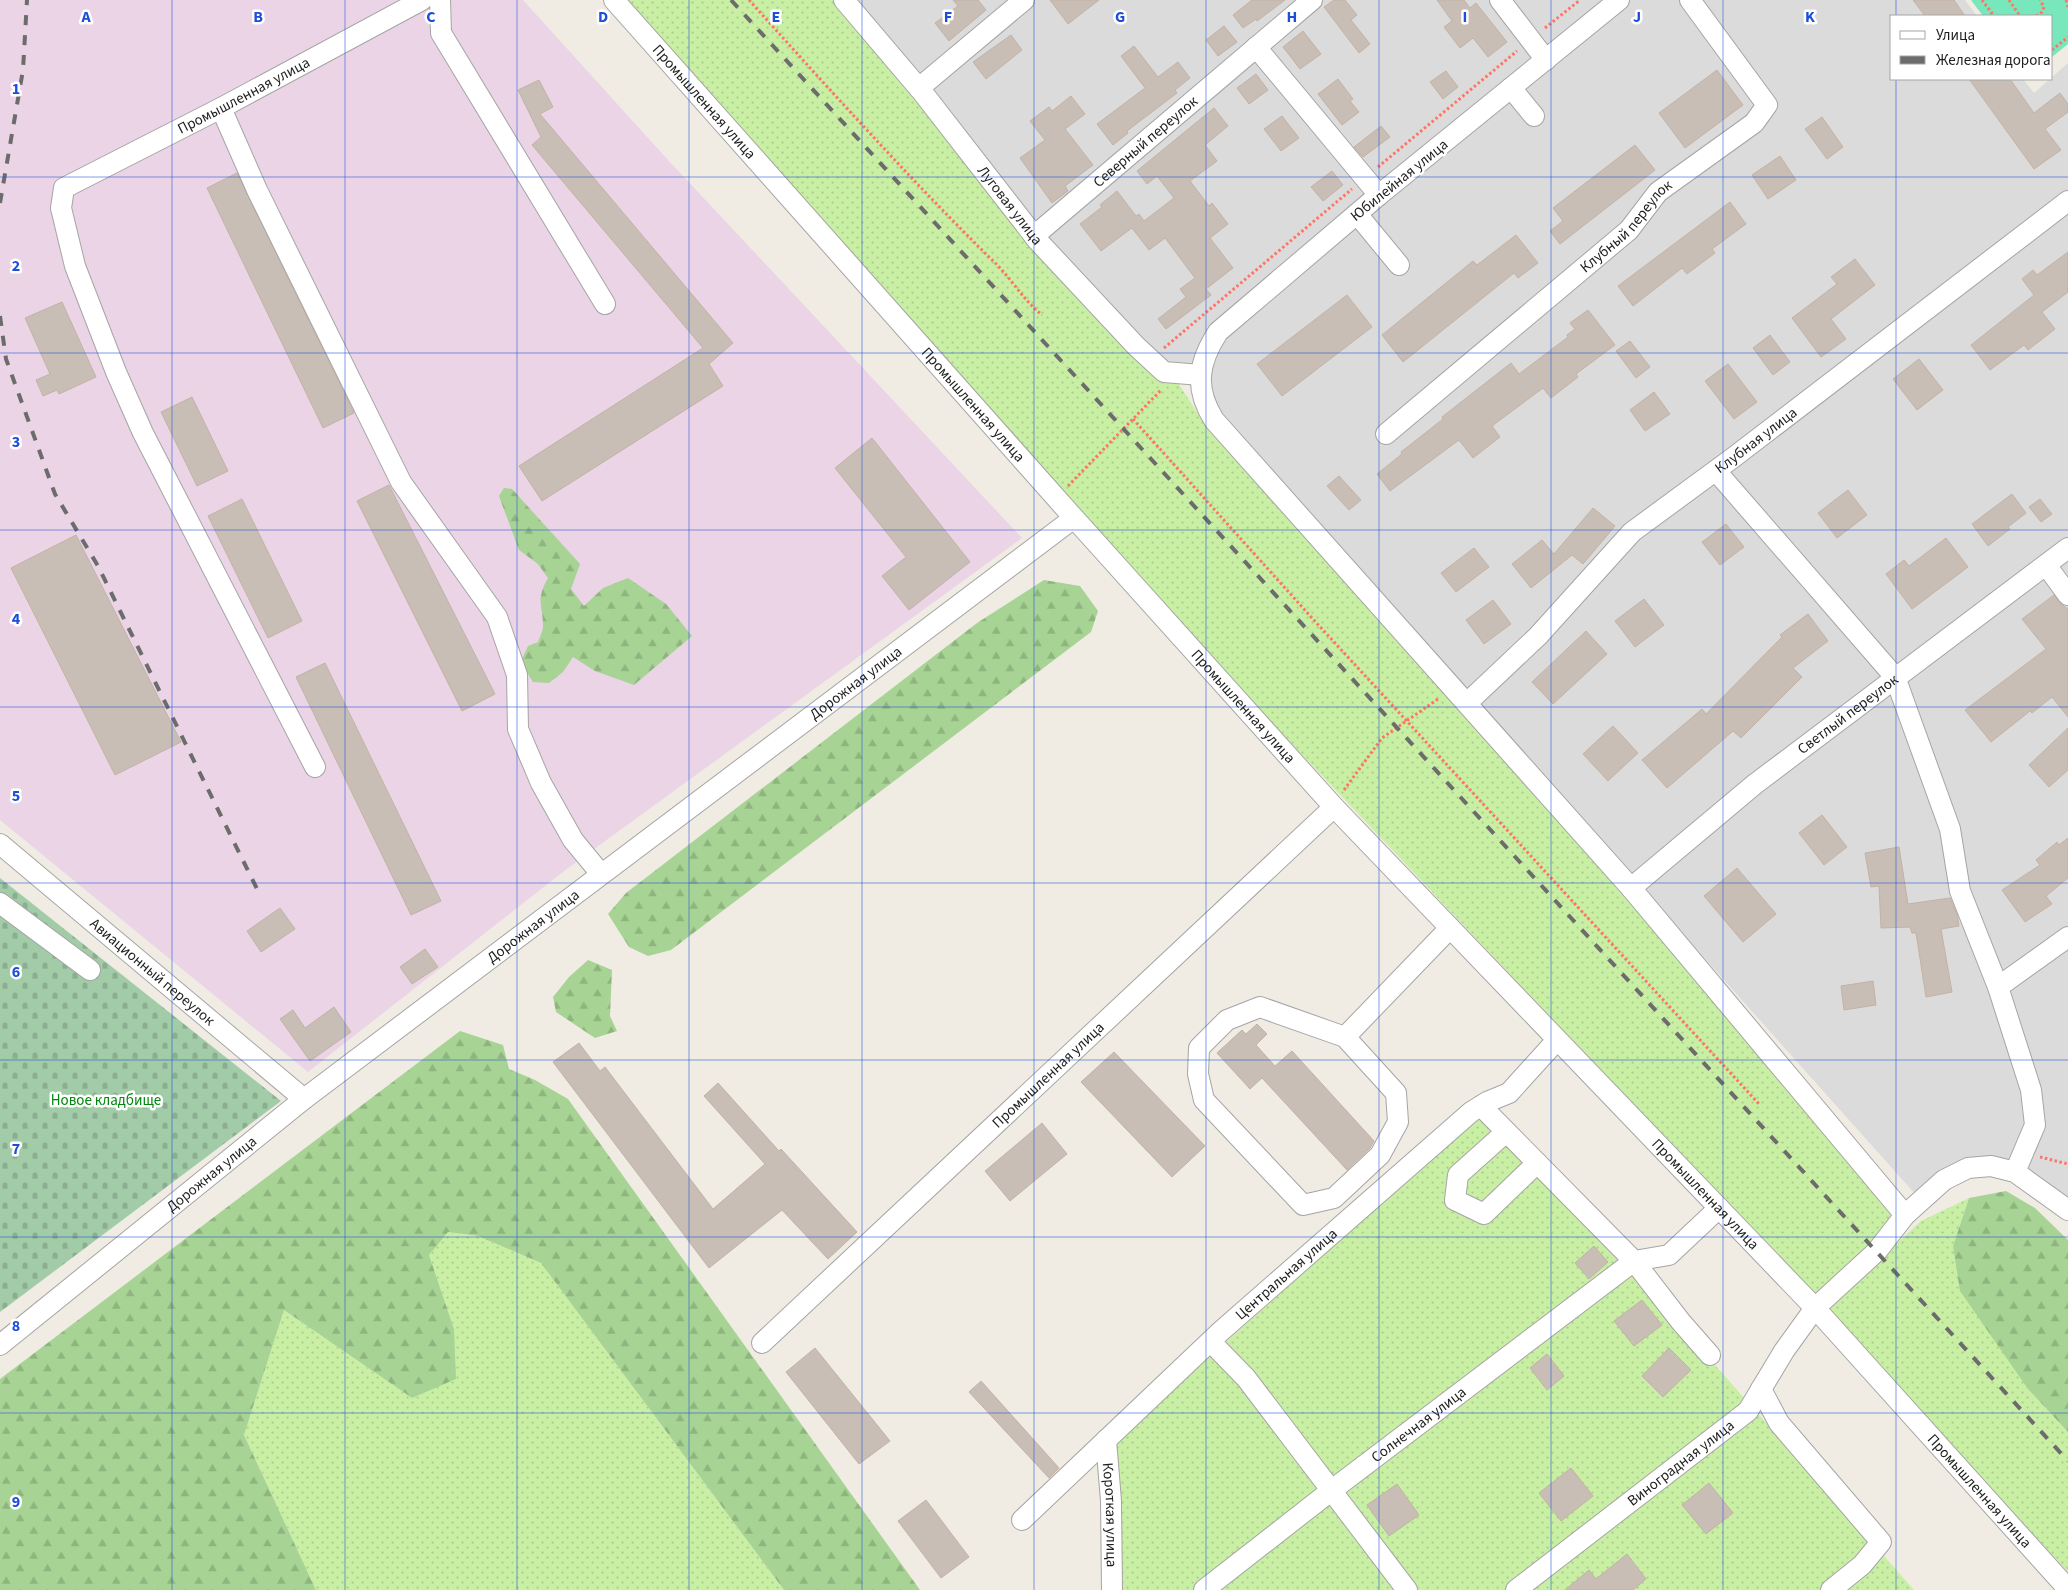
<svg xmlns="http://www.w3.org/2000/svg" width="2068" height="1590" font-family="'Source Sans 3',sans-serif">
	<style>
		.residential { fill: #dcdbdb }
		.industrial { fill: #ead4e6 }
		.grass { fill: url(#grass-dots) }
		.forest { fill: url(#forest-firs) }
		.cemetery { fill: url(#cemetery-stones) }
		.pitch { fill: #79e7bc }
		.building { fill: #c8beb6; stroke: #c3b2a4 }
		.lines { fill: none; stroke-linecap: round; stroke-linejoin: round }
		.minor-casing { stroke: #a5a5a5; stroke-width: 22 }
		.path { stroke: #ff7465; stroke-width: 3; stroke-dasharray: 2.5 2.5; stroke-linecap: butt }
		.minor { stroke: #fff; stroke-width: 20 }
		.rail { stroke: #6c6c6c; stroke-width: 4; stroke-dasharray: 10 10; stroke-linecap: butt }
		.grid { fill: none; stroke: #1d4ed8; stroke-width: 1; stroke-opacity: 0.55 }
		.labels { text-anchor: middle; stroke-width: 5; stroke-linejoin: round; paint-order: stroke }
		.street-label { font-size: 15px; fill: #1e1e1e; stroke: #fff }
		.park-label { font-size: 15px; fill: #01870c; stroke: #fff }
		.grid-label { font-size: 16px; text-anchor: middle; font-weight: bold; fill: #1d4ed8; stroke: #fff; stroke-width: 5; stroke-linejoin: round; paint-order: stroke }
	</style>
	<defs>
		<pattern id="grass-dots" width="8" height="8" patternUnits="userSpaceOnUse" patternTransform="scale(1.25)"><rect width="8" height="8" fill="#c9efa4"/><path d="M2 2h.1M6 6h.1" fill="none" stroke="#accc8d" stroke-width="1.8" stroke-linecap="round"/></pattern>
		<pattern id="forest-firs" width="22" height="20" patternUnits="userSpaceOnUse" patternTransform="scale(1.25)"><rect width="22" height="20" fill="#a7d394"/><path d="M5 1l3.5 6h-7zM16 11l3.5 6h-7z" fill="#8fb57f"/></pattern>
		<pattern id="cemetery-stones" width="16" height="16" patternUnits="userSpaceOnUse" patternTransform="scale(1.25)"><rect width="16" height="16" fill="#a2cba8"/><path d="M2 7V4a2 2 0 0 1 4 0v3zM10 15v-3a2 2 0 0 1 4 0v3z" fill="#8bae90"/></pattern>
	</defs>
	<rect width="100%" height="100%" fill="#f0ece3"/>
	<path class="residential" d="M852,0H1965L1977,16H1892V79H2023L2034,93L2068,63V1200L1999,1159L1917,1196L1220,416L1044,238Z"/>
	<path class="industrial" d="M0,0H523L668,160L1022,538L568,868L308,1072L0,820Z"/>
	<path class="grass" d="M624,0H833L910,91L1175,378L1204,423L1328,560L1637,910L1894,1217L1870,1250L1815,1296L1183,629Z
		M1487,1107L1914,1590H1115L1112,1445Z
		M1969,1198L1953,1246L2028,1389L2068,1432V1572L1826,1309L1921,1221Z
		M447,1232L478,1236L541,1263L784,1590H316L244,1435L284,1310L412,1398L454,1329L429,1255Z"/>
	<path class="forest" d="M504,488L512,489L580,564L571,589L584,606L603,588L628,578L666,604L692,636L634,685L595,671L573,657L563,672L549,683L533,682L526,671L522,659L528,646L538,642C540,637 543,631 543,626C543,604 535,601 548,578L538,564L519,550L499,496Z
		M1044,580L1080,586L1098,611L1091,632L671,950L648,956L629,947L608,914L626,893L977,623Z
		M588,960L612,970L610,1016L617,1031L595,1038L556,1012L553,997L569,977Z
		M460,1031L503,1045L509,1069L535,1080L568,1099L920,1590H784L541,1263L478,1236L448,1232L429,1255L454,1329L456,1379L412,1398L284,1310L244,1435L316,1590H0V1379Z
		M2006,1191L2035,1208L2068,1240V1432L2028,1389L1960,1291L1953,1246L1969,1198Z"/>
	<path class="cemetery" d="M0,878L281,1101L0,1312Z"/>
	<path class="pitch" d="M1971,0H2068V44L2052,57V16H1983Z"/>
	<path class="building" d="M953,0H978L986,10L949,41L935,23L958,6Z
		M1050,0H1099L1068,24Z
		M1252,0H1285L1257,21L1256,19L1243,28L1233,15Z
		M1334,0H1345L1357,15L1351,20L1370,44L1359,53L1324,7Z
		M1437,0H1464L1470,8L1476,3L1507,42L1488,57L1473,38L1460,48L1444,27L1452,21Z
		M1913,0H1954L1965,16H1925Z
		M1224,26L1237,42L1218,56L1206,40Z
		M1303,31L1321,54L1300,69L1283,47Z
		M1011,35L1022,50L986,79L973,62Z
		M1134,46L1158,77L1178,62L1190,78L1175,90L1177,93L1127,131L1128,133L1113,145L1097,124L1145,88L1121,56Z
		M1717,70L1743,105L1685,148L1659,113Z
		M1446,71L1458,87L1443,99L1430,82Z
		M1256,74L1268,90L1249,104L1237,88Z
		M1338,79L1353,99L1350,101L1359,112L1342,125L1318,94Z
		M1969,79H2010L2034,113L2060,93L2068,104V112L2045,129L2061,150L2034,169Z
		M539,80L553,107L540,114L733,343L709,364L723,386L542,501L519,466L703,348L532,145L541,137L518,90Z
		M1071,96L1085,114L1065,129L1093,165L1065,186L1068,191L1052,203L1020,158L1045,140L1030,121L1049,107L1052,111Z
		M1214,108L1228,126L1205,145L1217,161L1190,181L1209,206L1212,203L1228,224L1210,238L1233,268L1206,289L1211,295L1166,329L1158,319L1186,297L1180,289L1195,278L1165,238L1149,250L1132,228L1101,251L1080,224L1102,207L1100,205L1117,191L1136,216L1139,214L1144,221L1174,198L1157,176L1147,184L1137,171Z
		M1282,116L1299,138L1281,151L1264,129Z
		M1822,117L1843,147L1827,159L1805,129Z
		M1381,126L1390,137L1363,157L1354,147Z
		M1635,145L1655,170L1560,244L1550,231L1563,221L1553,208Z
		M1780,156L1796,180L1768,199L1752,175Z
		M1332,171L1343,185L1323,201L1311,187Z
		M237,173L354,413L323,428L207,188Z
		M1730,202L1746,224L1712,249L1715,253L1687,274L1682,268L1633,306L1618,286Z
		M1516,235L1538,263L1518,278L1514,273L1403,362L1382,335L1473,261L1477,265Z
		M2068,252V292L2042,312L2055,329L2028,350L2024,345L1990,370L1971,345L2034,295L2022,279L2033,270L2037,275Z
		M1855,259L1875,285L1831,319L1846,339L1821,357L1792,318L1837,284L1831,277Z
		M1347,295L1372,327L1282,396L1257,364Z
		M62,302L96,377L59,394L57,390L43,396L36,380L50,374L25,318Z
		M1588,310L1615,345L1576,374L1578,377L1551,398L1543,388L1492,426L1500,437L1473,458L1459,440L1390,491L1377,474L1402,454L1401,452L1443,419L1442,417L1511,363L1519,374L1568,337L1567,335L1575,329L1570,323Z
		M1770,335L1790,362L1773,375L1753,348Z
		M1630,341L1650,367L1636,378L1616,351Z
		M1919,359L1943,390L1917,410L1893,379Z
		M1728,364L1757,402L1734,419L1705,381Z
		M1654,392L1670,414L1645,431L1630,410Z
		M192,397L228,471L197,486L161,412Z
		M872,438L970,562L909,610L882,576L906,557L835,468Z
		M1339,476L1361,500L1349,510L1327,486Z
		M389,485L495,694L462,711L357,501Z
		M1848,490L1867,515L1837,538L1818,513Z
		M2012,494L2026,513L2008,527L2010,529L1988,546L1972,524Z
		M242,499L302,621L268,638L208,516Z
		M2040,499L2052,514L2041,522L2029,507Z
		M1593,508L1615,526L1583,564L1572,555L1531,588L1512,564L1542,540L1554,554Z
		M1726,524L1744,547L1720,565L1702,542Z
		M76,535L181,742L115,775L11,568Z
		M1946,538L1968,567L1912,609L1886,574L1904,560L1909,566Z
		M1474,548L1489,567L1456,592L1441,573Z
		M2054,595L2059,602L2068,609V717L2052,697L2032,713L2030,711L1991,742L1965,710L2046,649L2022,619Z
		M1644,599L1664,625L1635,647L1615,621Z
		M1493,600L1511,624L1484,644L1466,620Z
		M1808,614L1828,641L1793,668L1802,677L1741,738L1733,731L1667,788L1642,760L1702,709L1706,714L1782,637L1780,635Z
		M1586,631L1607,654L1553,704L1532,682Z
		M325,663L441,901L411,915L296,677Z
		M1613,726L1638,753L1608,781L1583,754Z
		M2068,728V770L2049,787L2029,765Z
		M1822,815L1847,847L1824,865L1799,833Z
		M2068,838V878L2046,896L2052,904L2025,922L2002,890L2040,865L2036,860L2057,842L2059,845Z
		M1899,847L1908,904L1950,898L1957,915L1959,926L1941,929L1952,992L1926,997L1916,933H1912L1910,927L1881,928L1879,886L1871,887L1865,853Z
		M1737,868L1776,914L1743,942L1704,896Z
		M280,908L295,929L261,952L247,931Z
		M425,949L438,967L412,984L400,967Z
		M1873,981L1876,1005L1844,1010L1841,986Z
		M334,1007L351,1032L310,1061L280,1019L293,1010L305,1028Z
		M1257,1024L1267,1034L1256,1045L1275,1066L1292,1051L1374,1141L1370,1148L1347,1170L1262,1078L1250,1089L1217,1053L1242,1030L1246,1034Z
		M579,1043L600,1071L605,1067L713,1209L765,1164L704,1096L718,1083L779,1151L781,1149L857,1232L828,1259L782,1210L709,1268L553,1062Z
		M1114,1052L1205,1146L1172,1177L1081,1082Z
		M1042,1123L1067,1154L1010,1201L985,1171Z
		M1594,1246L1608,1262L1589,1279L1575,1263Z
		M1642,1300L1662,1325L1634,1346L1614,1321Z
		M815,1348L890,1441L859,1464L786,1372Z
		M1669,1348L1691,1370L1663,1397L1642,1376Z
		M1547,1354L1564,1376L1547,1390L1530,1368Z
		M981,1381L1059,1468L1049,1478L969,1392Z
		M1571,1468L1593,1496L1561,1521L1539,1493Z
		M1709,1483L1733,1513L1706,1534L1682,1505Z
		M1397,1484L1419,1515L1389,1536L1367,1505Z
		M926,1500L969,1557L941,1578L898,1521Z
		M1627,1554L1646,1579L1633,1590H1565L1589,1570L1596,1579Z"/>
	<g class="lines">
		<g class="minor-casing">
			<g id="minor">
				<path d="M440,0L441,33L605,304"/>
				<path id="s1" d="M614,0L1074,518L1334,807L1815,1308L2068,1589"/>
				<path id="s2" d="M844,0L923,93L1038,241L1136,346L1164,372L1201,375"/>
				<path d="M1500,0L1546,60"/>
				<path d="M1619,0L1379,195L1218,332C1198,363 1194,388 1214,420L1631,888L1905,1215"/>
				<path d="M1256,47L1379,195"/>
				<path d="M919,88L1024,0"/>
				<path d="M1511,88L1534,116"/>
				<path d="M221,108L257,190L401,482L497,617L517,675L518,729L541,783L573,840L601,874"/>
				<path d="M1357,214L1399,265"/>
				<path id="s3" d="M1034,236L1312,0"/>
				<path id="s4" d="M1386,434L1629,230L1658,192L1754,123L1767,105L1690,0"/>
				<path d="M1716,471L1895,677L1950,829L1960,891L1998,987L2031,1090L2035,1125L2015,1172"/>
				<path d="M2046,565L2068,595"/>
				<path id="s5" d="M1467,703L1538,636L1632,532L1734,457L2068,201"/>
				<path id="s6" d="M315,767L143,433L116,372L75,266L61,208L64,188L221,108L422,0"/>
				<path id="s7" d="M0,844L304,1099"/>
				<path id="s8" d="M1631,888L1755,784L2068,548"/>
				<path d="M0,903L90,970"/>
				<path d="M1998,987L2068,937"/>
				<path d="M1345,1037L1396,1093L1398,1122L1380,1155L1334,1198L1303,1205L1204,1100L1198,1074L1199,1048L1227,1020L1260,1007L1345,1037L1450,928"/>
				<path d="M1481,1106L1634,1261L1681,1322L1710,1355"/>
				<path d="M1506,1132L1458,1175L1455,1200L1484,1214L1537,1163"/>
				<path d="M1211,1342L1246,1378L1407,1590"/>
				<path id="s9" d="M762,1343L1334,807"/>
				<path id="s10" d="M0,1345L304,1099L1074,518"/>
				<path d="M1761,1389L1779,1423L1881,1542L1862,1565L1831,1590"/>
				<path id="s11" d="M1106,1440L1111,1501L1112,1590"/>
				<path id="s12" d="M1022,1520L1220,1332L1471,1112L1487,1102L1509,1093L1557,1040"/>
				<path id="s13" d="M1204,1590L1332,1490L1634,1261L1669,1255L1719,1208"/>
				<path id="s14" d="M1516,1590L1748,1411L1784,1351L1815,1308L1877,1251L1905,1215L1944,1180L1968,1168L1991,1166L2015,1172L2068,1210"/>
			</g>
		</g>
		<path class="path" d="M749,0C828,88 907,176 991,259C1010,276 1022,299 1042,315
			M1982,0L1994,16
			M2009,0L2020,16
			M2066,0L2068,7
			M2036,16L2042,12L2044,7L2040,0
			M1545,28L1580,0
			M2052,50L2068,37
			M1378,167L1517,51
			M1164,348L1352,189
			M1133,419L1312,618L1759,1104
			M1068,486L1161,390
			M1344,790L1382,738L1438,699
			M2040,1157L2068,1164"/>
		<use href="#minor" class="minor"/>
		<path class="rail" d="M731,0L2068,1461
			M0,203L23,70L27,0
			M0,316L6,359L55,494L98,566L259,893"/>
	</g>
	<path class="grid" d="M172,0V1590M345,0V1590M517,0V1590M689,0V1590M862,0V1590M1034,0V1590M1206,0V1590M1379,0V1590M1551,0V1590M1723,0V1590M1896,0V16M1896,79V1590M0,177H2068M0,353H2068M0,530H2068M0,707H2068M0,883H2068M0,1060H2068M0,1237H2068M0,1413H2068"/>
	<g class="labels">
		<g class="street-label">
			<text dy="5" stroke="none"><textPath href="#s6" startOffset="838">Промышленная улица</textPath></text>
			<text dy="5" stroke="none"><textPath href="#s1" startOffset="136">Промышленная улица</textPath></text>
			<text dy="5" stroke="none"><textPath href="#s3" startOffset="146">Северный переулок</textPath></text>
			<text transform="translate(1399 180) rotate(-39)" y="5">Юбилейная улица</text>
			<text dy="5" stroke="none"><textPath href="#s2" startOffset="264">Луговая улица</textPath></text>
			<text dy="5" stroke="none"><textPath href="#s4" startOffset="318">Клубный переулок</textPath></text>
			<text dy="5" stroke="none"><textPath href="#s1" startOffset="541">Промышленная улица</textPath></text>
			<text dy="5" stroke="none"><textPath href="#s5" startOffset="392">Клубная улица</textPath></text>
			<text dy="5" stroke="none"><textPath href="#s10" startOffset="1082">Дорожная улица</textPath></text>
			<text dy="5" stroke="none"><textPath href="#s1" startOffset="946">Промышленная улица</textPath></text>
			<text dy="5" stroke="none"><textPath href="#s8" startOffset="278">Светлый переулок</textPath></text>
			<text dy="5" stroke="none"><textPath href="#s10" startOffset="678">Дорожная улица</textPath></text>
			<text dy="5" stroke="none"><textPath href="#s7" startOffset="199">Авиационный переулок</textPath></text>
			<text dy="5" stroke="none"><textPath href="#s9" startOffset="392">Промышленная улица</textPath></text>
			<text dy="5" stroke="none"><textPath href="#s10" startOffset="272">Дорожная улица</textPath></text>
			<text dy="5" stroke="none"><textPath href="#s1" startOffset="1618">Промышленная улица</textPath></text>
			<text dy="5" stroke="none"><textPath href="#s12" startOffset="361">Центральная улица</textPath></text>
			<text dy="5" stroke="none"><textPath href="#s13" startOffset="271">Солнечная улица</textPath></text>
			<text dy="5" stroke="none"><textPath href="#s14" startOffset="208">Виноградная улица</textPath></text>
			<text dy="5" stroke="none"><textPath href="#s1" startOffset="2022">Промышленная улица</textPath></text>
			<text dy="5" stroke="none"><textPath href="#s11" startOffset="75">Короткая улица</textPath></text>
		</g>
		<g class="park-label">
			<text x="106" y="1105">Новое кладбище</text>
		</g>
	</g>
	<g class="grid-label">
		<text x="86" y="22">A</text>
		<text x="258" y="22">B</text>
		<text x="431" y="22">C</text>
		<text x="603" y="22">D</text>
		<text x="776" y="22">E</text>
		<text x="948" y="22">F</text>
		<text x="1120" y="22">G</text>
		<text x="1292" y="22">H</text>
		<text x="1465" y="22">I</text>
		<text x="1637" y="22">J</text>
		<text x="1810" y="22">K</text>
		<text x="16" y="94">1</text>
		<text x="16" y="271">2</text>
		<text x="16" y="447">3</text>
		<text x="16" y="624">4</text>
		<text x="16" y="801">5</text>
		<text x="16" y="977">6</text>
		<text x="16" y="1154">7</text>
		<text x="16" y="1331">8</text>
		<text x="16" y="1507">9</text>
	</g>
	<rect x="1890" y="15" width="162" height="65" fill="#ffffff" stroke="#a5a5a5"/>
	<rect x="1900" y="31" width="25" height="8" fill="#ffffff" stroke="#a5a5a5"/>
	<text x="1936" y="40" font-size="15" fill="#1e1e1e">Улица</text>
	<rect x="1900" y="56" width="25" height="8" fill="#6c6c6c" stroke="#a5a5a5"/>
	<text x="1936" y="65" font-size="15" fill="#1e1e1e">Железная дорога</text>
</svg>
